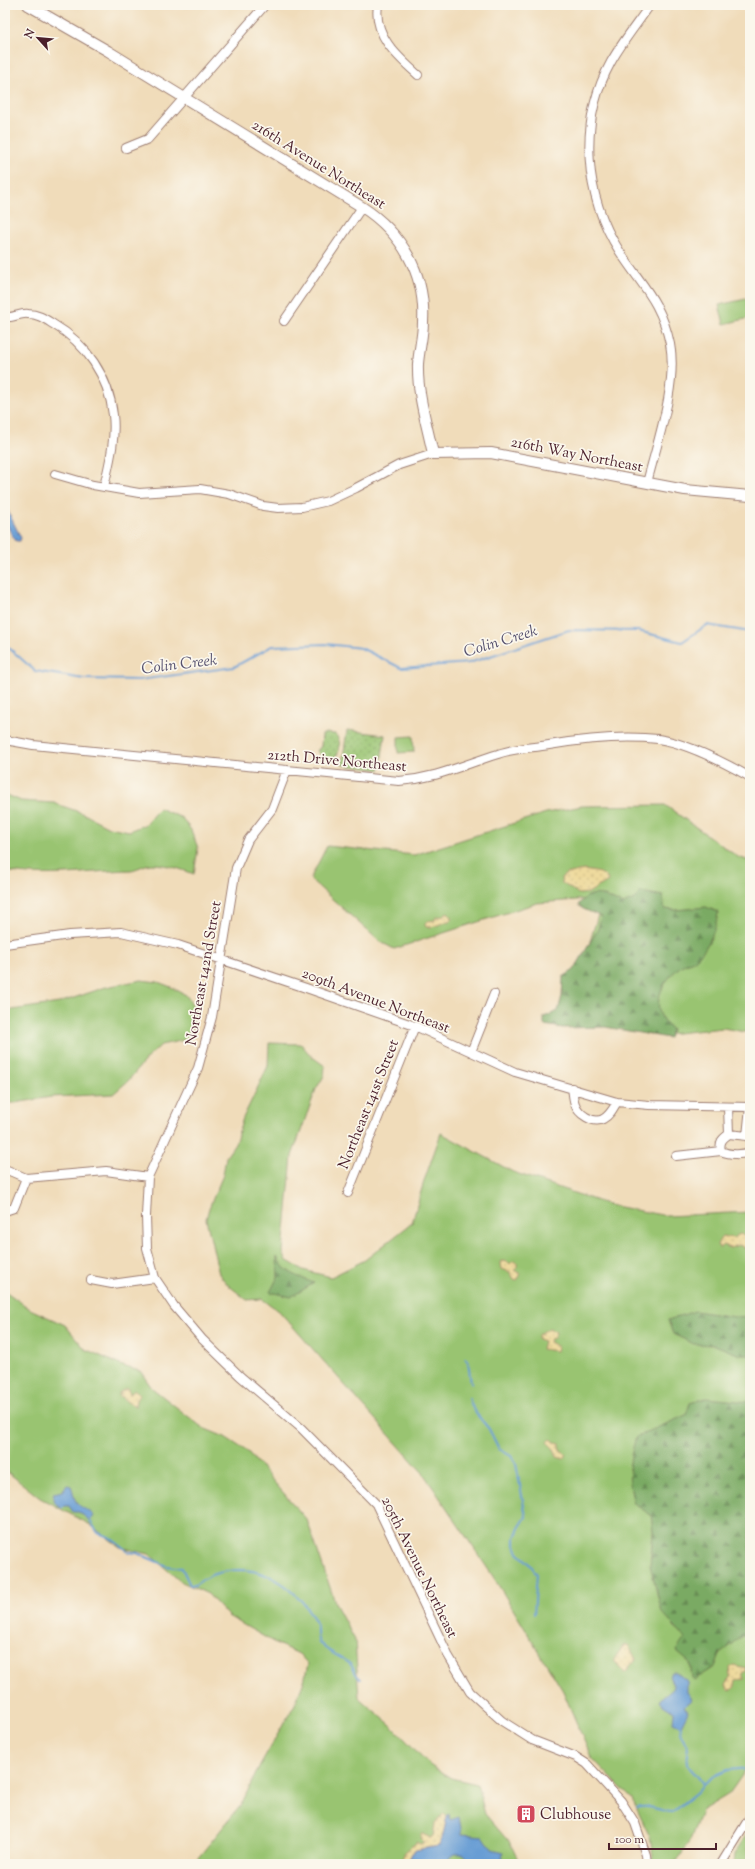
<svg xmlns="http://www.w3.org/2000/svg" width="755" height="1869" font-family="'Sorts Mill Goudy',serif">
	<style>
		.grass { fill: #99c471; stroke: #72724e }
		.forest { fill: url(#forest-firs); stroke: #626447 }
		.sand { fill: url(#sand-dots); stroke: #9c7c64 }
		.park { fill: url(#park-dots); stroke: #72724e }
		.water { fill: #689dd4; stroke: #595e80 }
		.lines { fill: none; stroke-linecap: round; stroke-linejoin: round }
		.stream { stroke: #689dd4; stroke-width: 2 }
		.minor-casing { stroke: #9d7e72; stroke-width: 10 }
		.tertiary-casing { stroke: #9d7e72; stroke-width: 12 }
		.minor { stroke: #fff; stroke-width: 8 }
		.tertiary { stroke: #fff; stroke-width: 10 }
		.labels { text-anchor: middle; stroke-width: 3.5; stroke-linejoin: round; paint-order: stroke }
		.street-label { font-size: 15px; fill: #4a1f2b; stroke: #fbf7ec }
		.poi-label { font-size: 15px; fill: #4a1f2b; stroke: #fbf7ec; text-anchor: start }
		.water-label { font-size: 16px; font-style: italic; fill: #56516f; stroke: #fbf7ec }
	</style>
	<defs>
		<pattern id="forest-firs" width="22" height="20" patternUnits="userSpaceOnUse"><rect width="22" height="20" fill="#7aaa63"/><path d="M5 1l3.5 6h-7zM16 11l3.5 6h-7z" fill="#668a52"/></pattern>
		<pattern id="sand-dots" width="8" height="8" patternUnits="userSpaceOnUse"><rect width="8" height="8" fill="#eeda9e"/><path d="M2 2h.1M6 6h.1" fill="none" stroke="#cebb88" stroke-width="1.8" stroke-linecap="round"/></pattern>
		<pattern id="park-dots" width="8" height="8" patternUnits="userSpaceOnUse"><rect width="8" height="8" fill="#99c471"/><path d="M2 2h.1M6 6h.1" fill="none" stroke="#7f9f5d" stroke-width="1.8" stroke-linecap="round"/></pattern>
	</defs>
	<rect width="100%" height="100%" fill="#fbf7ec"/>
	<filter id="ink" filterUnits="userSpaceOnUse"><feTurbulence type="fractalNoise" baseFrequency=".025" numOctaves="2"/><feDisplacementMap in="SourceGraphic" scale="8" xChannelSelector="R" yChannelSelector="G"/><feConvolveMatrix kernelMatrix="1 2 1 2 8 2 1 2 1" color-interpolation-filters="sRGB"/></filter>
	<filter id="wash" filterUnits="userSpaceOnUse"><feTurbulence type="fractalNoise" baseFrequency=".012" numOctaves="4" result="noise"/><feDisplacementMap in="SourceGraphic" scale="16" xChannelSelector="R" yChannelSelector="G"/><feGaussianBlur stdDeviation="0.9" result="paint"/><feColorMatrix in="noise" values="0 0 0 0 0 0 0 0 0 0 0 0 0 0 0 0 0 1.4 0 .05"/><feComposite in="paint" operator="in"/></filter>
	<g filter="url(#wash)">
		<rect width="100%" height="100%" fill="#f0dcba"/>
		<path class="grass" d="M750,298V318L724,324L719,305Z
			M413,736L414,752L398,753V737Z
			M5,794L21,801L54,803L82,813L109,827L129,831L146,824L159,808L182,818L191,830L198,848L194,874C180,869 166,864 152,864C145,864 138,869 131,870C89,871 47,879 5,871Z
			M665,805L738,857L750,861V1033L723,1028L668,1034L583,965L603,898L537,903L394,949L379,941L310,879L327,846L414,855L546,813L582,806Z
			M141,980L158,982L171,987L186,995L196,1010L191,1032L184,1040L161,1045L146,1059L128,1081L113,1094L51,1097L15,1103H5V1011L59,1003L106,987Z
			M269,1043L301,1044L311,1056L325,1066L324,1076L316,1089L292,1156L283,1252L286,1260L303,1270L331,1277L365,1260L412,1223L424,1181L441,1133L513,1172L609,1205L667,1216L750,1212V1764L729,1794L701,1811L691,1839L677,1862L654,1864L650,1837L632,1799L591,1757L563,1691L494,1578L423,1473L279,1311L262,1299L247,1300L228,1285L219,1274L206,1219L209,1208L223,1175L226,1157L235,1144L243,1118L268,1066Z
			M5,1291L30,1309L65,1325L85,1349L125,1367L140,1371L152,1388L203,1428L225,1437L248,1452L307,1520L336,1605L355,1640L359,1698L391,1725L431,1766L451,1778L477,1784L485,1814L510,1843L520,1864H193L241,1805L260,1765L295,1704L304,1681L308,1664L299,1654L275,1643L228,1616L208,1594L180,1581L149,1554L120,1547L89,1524L40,1498L5,1470Z
			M750,1829V1844L748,1846L749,1856L745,1864H733L734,1854Z"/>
		<path class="forest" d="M641,892L663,896L664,909L676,910L706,907L718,912C716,929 709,947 696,959C692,963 684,963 680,967C665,979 652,999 662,1018C664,1022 669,1026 672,1030L669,1038L605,1027L563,1028L544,1025V1017L558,1011L562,996L563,977L574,970L598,929L601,917C593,912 584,911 578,905C593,886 605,897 623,904L634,899Z
			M277,1257C283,1272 299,1277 314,1283L291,1297L270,1292L278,1277Z
			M695,1311L735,1317L750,1316V1355H740L715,1345L694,1344L673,1334L668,1320Z
			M706,1398L750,1402V1630L720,1654L715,1667L694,1680L692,1678L690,1663L676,1651L685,1638L662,1613L650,1565L653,1532L651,1515L634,1504C627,1477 628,1463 636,1437L686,1415L690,1403Z"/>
		<path class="sand" d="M584,870C592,872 606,871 608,881L588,893L579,894L562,883L561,878L566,874Z
			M448,912L452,919L450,922C441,922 435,928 426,927L425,924L428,921L435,920L436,917L442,916Z
			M740,1234L750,1236V1250L739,1245L730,1248L724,1245L720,1248L717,1245L722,1236L733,1238Z
			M502,1261L508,1262L510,1264L513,1261L517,1263V1267L514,1270L519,1273L520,1276L517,1280L514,1279L510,1272L502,1269L501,1263Z
			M549,1328L556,1332L554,1338L550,1339L549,1342L557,1346L556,1351L542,1349L544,1341L538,1339V1335Z
			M127,1388L130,1394L135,1390L140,1394L136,1400L135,1407L126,1401L124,1398L119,1396V1393Z
			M550,1439L554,1442L560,1443V1450L567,1454L564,1459L557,1457L554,1449L547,1442Z
			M624,1645H628L636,1659L630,1666L628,1671L625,1673L615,1662V1658Z
			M733,1665L747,1668L746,1671L742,1673L744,1679L736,1680L735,1687L731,1690L727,1689L725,1685L731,1677L730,1668Z
			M444,1813L447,1816C446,1822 442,1841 439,1846L416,1850L410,1855L407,1864H400L405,1852L417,1842L419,1844L423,1843V1841L421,1838L422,1834H424L430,1838L433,1836L435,1824Z"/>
		<path class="park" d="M347,730L385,735L380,770L342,765Z
			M325,733L335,734C347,746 334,772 317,751L321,746L322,735Z"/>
		<path class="water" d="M5,505L21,538L20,541H16C7,529 5,519 5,505Z
			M67,1485L71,1486C74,1492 73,1499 78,1504C83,1510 90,1510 94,1516L90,1521L79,1512H73L69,1506H64L62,1508L56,1504L53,1500L54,1493L62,1491Z
			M672,1672H676L687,1681V1692L692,1699L684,1706L688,1712L681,1726L673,1722L674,1712L663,1705L660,1701L663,1697L672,1690L673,1685L669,1676Z
			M449,1814L450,1820L459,1817L462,1834L483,1836L492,1849L504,1852L502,1856L506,1862L512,1864H472L464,1854H455L451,1857L447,1864H407L410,1855L416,1850L439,1846C442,1841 446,1822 447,1816Z"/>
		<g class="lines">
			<path class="stream" d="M5,647H8L35,671L84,679L139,680L234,667L272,646L326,644L361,648L401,668L469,663L569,630L638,631L682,642L707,625L750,632
				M465,1358L468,1362L471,1383
				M469,1398L474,1411L489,1429L499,1449L511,1456L516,1464L526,1517L519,1528L515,1537V1545L518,1553L529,1563L537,1574L534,1614
				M90,1521L98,1533L109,1537L129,1552L137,1553L167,1566L182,1568L190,1585H195C206,1576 215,1573 228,1571C266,1565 298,1589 315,1621C319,1627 315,1635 319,1642C325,1651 340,1656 349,1663C355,1667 353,1674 361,1679
				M681,1726L680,1735L688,1747C683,1772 692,1765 703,1784
				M637,1808C649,1804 659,1811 672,1812L698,1791L703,1784L716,1775L728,1770L750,1768"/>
		</g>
	</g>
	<g filter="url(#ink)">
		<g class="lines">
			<g class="minor-casing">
				<path id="minor" d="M378,5C373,36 398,57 418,75
					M126,148L148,139L265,5
					M10,317C16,316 23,313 28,314C38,314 45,319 53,324C86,343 109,377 113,415C116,439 109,464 104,487
					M284,321L362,207
					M55,474L93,485L139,493L200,489L229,494L263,506L278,508L302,507L328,501L356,488L399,465L433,454
					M647,483C657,443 678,383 670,344C661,301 642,286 620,252C584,196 578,122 611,62C622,42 637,24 650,5
					M5,740L33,745L399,781C438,778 462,765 498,754C514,748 532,748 549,745C585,739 622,735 658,739C687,743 725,763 750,777
					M287,770L272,809L248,840L236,868L212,1017L198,1068L148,1177L146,1216L147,1248L155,1278L174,1306L202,1339L240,1376L301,1428L376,1504L448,1655L470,1692L502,1721L532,1740L576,1757L587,1764L621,1801L635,1823L646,1855L647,1864
					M5,944L70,935L121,932L178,945L306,988L415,1026L515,1072L617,1102L649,1105L750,1107
					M471,1052L494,994
					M572,1088C573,1093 573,1099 575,1104C578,1114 593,1124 603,1119C610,1115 613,1109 617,1102
					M728,1107L729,1134
					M747,1136L750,1107
					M750,1139L747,1136L729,1134C722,1139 719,1142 721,1151C729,1155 742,1155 750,1152
					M676,1156L721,1151
					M5,1169L26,1178L106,1171L148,1177
					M348,1193L415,1026
					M5,1211L14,1208L26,1178
					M91,1280L112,1284L155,1278
					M721,1864L750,1817"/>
			</g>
			<g class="tertiary-casing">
				<path id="tertiary" d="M28,5L108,51L362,207C401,232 426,274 423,322C423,336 419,350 418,364C417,394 427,425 433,454L491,453L685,490L750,496"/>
			</g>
			<use href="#minor" class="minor"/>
			<use href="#tertiary" class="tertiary"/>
		</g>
	</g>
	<defs>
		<g id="building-square" transform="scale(1)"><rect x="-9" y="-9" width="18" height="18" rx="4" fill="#d1495b" stroke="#fbf7ec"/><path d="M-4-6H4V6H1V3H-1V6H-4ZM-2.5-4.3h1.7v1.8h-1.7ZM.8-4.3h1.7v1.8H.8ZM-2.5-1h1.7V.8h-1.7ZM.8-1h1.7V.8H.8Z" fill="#fff"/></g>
	</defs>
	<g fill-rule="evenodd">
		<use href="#building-square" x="526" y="1814"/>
	</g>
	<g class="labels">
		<g class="street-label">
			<text transform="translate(319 164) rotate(32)" y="5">216th Avenue Northeast</text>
			<text transform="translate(577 454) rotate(11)" y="5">216th Way Northeast</text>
			<text transform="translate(337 760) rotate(5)" y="5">212th Drive Northeast</text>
			<text transform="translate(203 973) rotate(-80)" y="5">Northeast 142nd Street</text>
			<text transform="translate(376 1000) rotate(21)" y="5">209th Avenue Northeast</text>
			<text transform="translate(368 1104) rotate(-68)" y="5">Northeast 141st Street</text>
			<text transform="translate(420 1567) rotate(64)" y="5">205th Avenue Northeast</text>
		</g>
		<g class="poi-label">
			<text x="540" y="1819">Clubhouse</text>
		</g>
		<g class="water-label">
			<text transform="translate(500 640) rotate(-17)" y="6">Colin Creek</text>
			<text transform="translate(179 663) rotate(-7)" y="6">Colin Creek</text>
		</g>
	</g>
	<rect width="755" height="1869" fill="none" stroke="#fbf7ec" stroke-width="20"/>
	<g transform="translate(38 38) rotate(297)" stroke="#fbf7ec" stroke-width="3" paint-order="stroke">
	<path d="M0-3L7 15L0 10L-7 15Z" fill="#4a1f2b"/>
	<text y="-6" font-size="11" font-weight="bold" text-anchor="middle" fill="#4a1f2b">N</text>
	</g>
	<path d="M609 1843v6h107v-6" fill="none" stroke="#4a1f2b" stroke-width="2"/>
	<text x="615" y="1843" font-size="12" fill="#4a1f2b" stroke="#fbf7ec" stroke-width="3" paint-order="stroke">100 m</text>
</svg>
